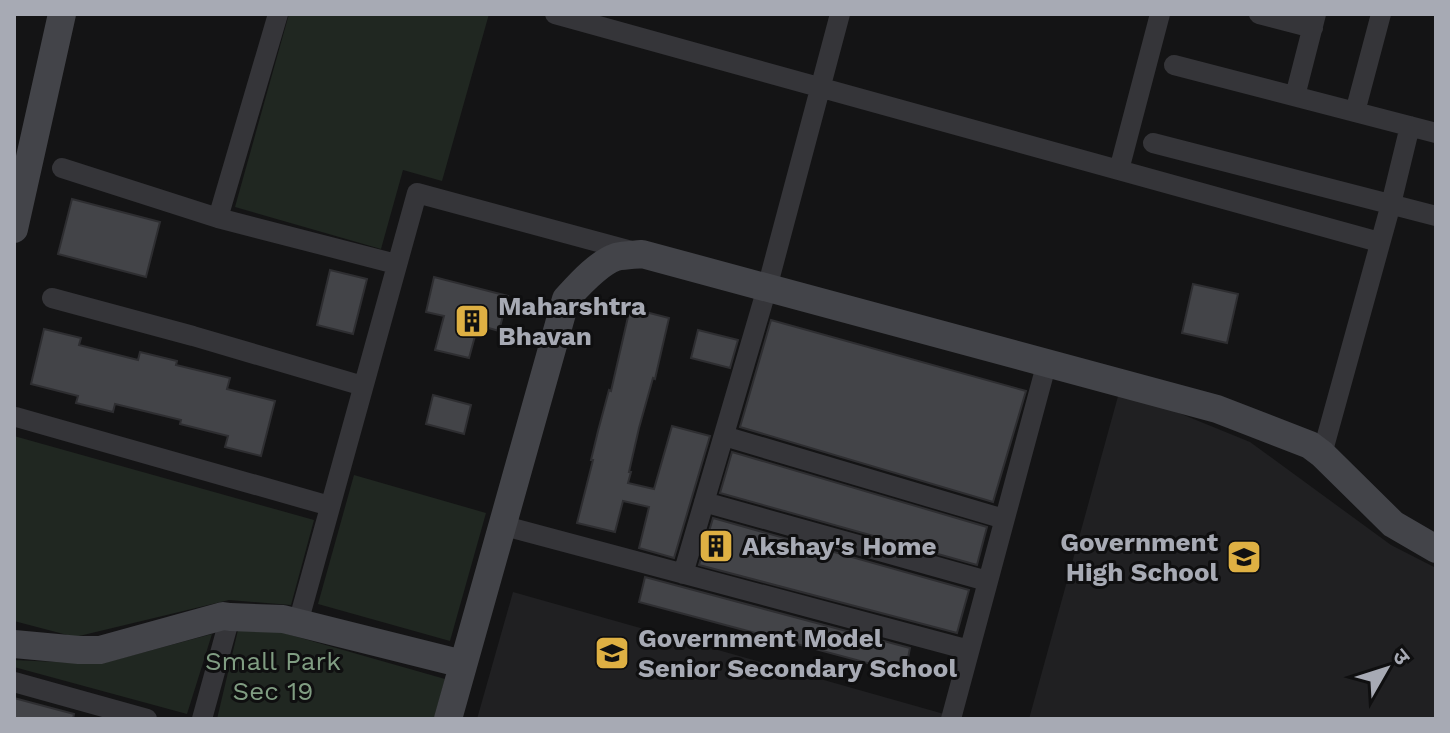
<svg xmlns="http://www.w3.org/2000/svg" width="1450" height="733" font-family="'Work Sans','Noto Sans Devanagari',sans-serif">
	<style>
		.built { fill: #202022 }
		.green { fill: #202721 }
		.building { fill: #434448; stroke: #2e2e31; stroke-width: 2 }
		.lines { fill: none; stroke-linecap: round; stroke-linejoin: round }
		.street { stroke: #353539; stroke-width: 20 }
		.secondary { stroke: #434449; stroke-width: 28 }
		.labels { text-anchor: middle; stroke-width: 6; stroke-linejoin: round; paint-order: stroke }
		.poi-label { font-size: 26px; font-weight: bold; fill: #a7aab4; stroke: #0f0f10; text-anchor: start }
		.park-label { font-size: 26px; fill: #809d82; stroke: #0f0f10 }
	</style>
	<rect width="100%" height="100%" fill="#141415"/>
	<path class="built" d="M1120,389L1250,442L1391,545L1436,568V719H1029Z
		M513,592L944,714L942,719H477Z"/>
	<path class="green" d="M289,14H489L442,181L403,170L381,249L235,207Z
		M14,436L314,520L291,605L229,600L75,637L14,621Z
		M354,475L486,513L450,641L318,604Z
		M238,630L280,632L445,679L434,719H217Z
		M212,634L187,714L14,667V660L100,664Z"/>
	<path class="building" d="M72,199L160,222L146,277L58,254Z
		M330,270L367,279L353,334L317,325Z
		M434,277L508,296L499,331L478,325L469,358L435,350L444,316L426,312Z
		M1193,284L1238,294L1227,343L1182,333Z
		M630,308L669,318L655,379L653,378L639,428L629,472H631L628,483L654,489L672,426L710,436L674,558L639,548L649,507L623,501L615,532L577,523L593,460H591L598,431L609,390L611,391Z
		M771,320L1026,391L993,502L740,427Z
		M44,329L81,338L79,345L138,360L140,352L177,361L176,365L230,378L227,389L275,401L261,456L225,447L228,436L180,424L181,420L115,404L113,412L76,403L78,396L31,384Z
		M698,330L738,340L730,368L691,358Z
		M433,395L471,405L464,434L426,424Z
		M732,452L987,527L977,565L720,493Z
		M713,518L969,590L957,633L699,565Z
		M645,577L910,648L905,673L639,602Z
		M14,698L74,714L73,719H14Z"/>
	<g class="lines">
		<path class="street" d="M555,14L1379,242
			M1259,14L1313,28
			M1174,65L1436,133
			M1295,96L1316,14
			M1355,112L1381,14
			M1153,143L1436,216
			M62,168L218,218L396,264
			M1119,170L1160,14
			M218,218L278,14
			M52,298L193,336L363,386
			M16,417L330,506
			M724,436L1004,519
			M1322,454L1391,204L1410,126
			M704,502L987,581
			M501,525L969,650
			M683,574L767,288L840,14
			M298,623L417,193L635,252
			M14,682L147,719
			M202,719L230,617
			M951,719L1047,362"/>
		<path class="secondary" d="M14,229L62,14
			M14,644L79,650H100L223,616L230,617L283,619L463,664
			M448,719L566,299C578,286 598,263 616,257C625,255 634,255 642,254L1217,409L1310,445L1322,454L1393,524L1436,549"/>
	</g>
	<defs>
		<g id="building-square" transform="scale(1.8)"><rect x="-9" y="-9" width="18" height="18" rx="4" fill="#deb043" stroke="#0f0f10"/><path d="M-4-6H4V6H1V3H-1V6H-4ZM-2.5-4.3h1.7v1.8h-1.7ZM.8-4.3h1.7v1.8H.8ZM-2.5-1h1.7V.8h-1.7ZM.8-1h1.7V.8H.8Z" fill="#111"/></g>
		<g id="school-square" transform="scale(1.8)"><rect x="-9" y="-9" width="18" height="18" rx="4" fill="#deb043" stroke="#0f0f10"/><path d="M0-5L7-2L0 1L-7-2ZM-4 1L0 2.5L4 1V4Q0 6-4 4Z" fill="#111"/></g>
	</defs>
	<g fill-rule="evenodd">
		<use href="#building-square" x="472" y="321"/>
		<use href="#building-square" x="716" y="546"/>
		<use href="#school-square" x="1244" y="557"/>
		<use href="#school-square" x="612" y="653"/>
	</g>
	<g class="labels">
		<g class="poi-label">
			<text x="498" y="315">Maharshtra<tspan x="498" dy="30">Bhavan</tspan></text>
			<text x="1218" y="551" text-anchor="end">Government<tspan x="1218" dy="30">High School</tspan></text>
			<text x="742" y="555">Akshay's Home</text>
			<text x="638" y="647">Government Model<tspan x="638" dy="30">Senior Secondary School</tspan></text>
		</g>
		<g class="park-label">
			<text x="273" y="670">Small Park<tspan x="273" dy="30">Sec 19</tspan></text>
		</g>
	</g>
	<rect width="1450" height="733" fill="none" stroke="#a7aab4" stroke-width="32"/>
	<g transform="translate(1386 669) rotate(51)" stroke="#0f0f10" stroke-width="6" paint-order="stroke">
	<path d="M0-6L14 30L0 20L-14 30Z" fill="#a7aab4"/>
	<text y="-12" font-size="22" font-weight="bold" text-anchor="middle" fill="#a7aab4">उ</text>
	</g>
</svg>
